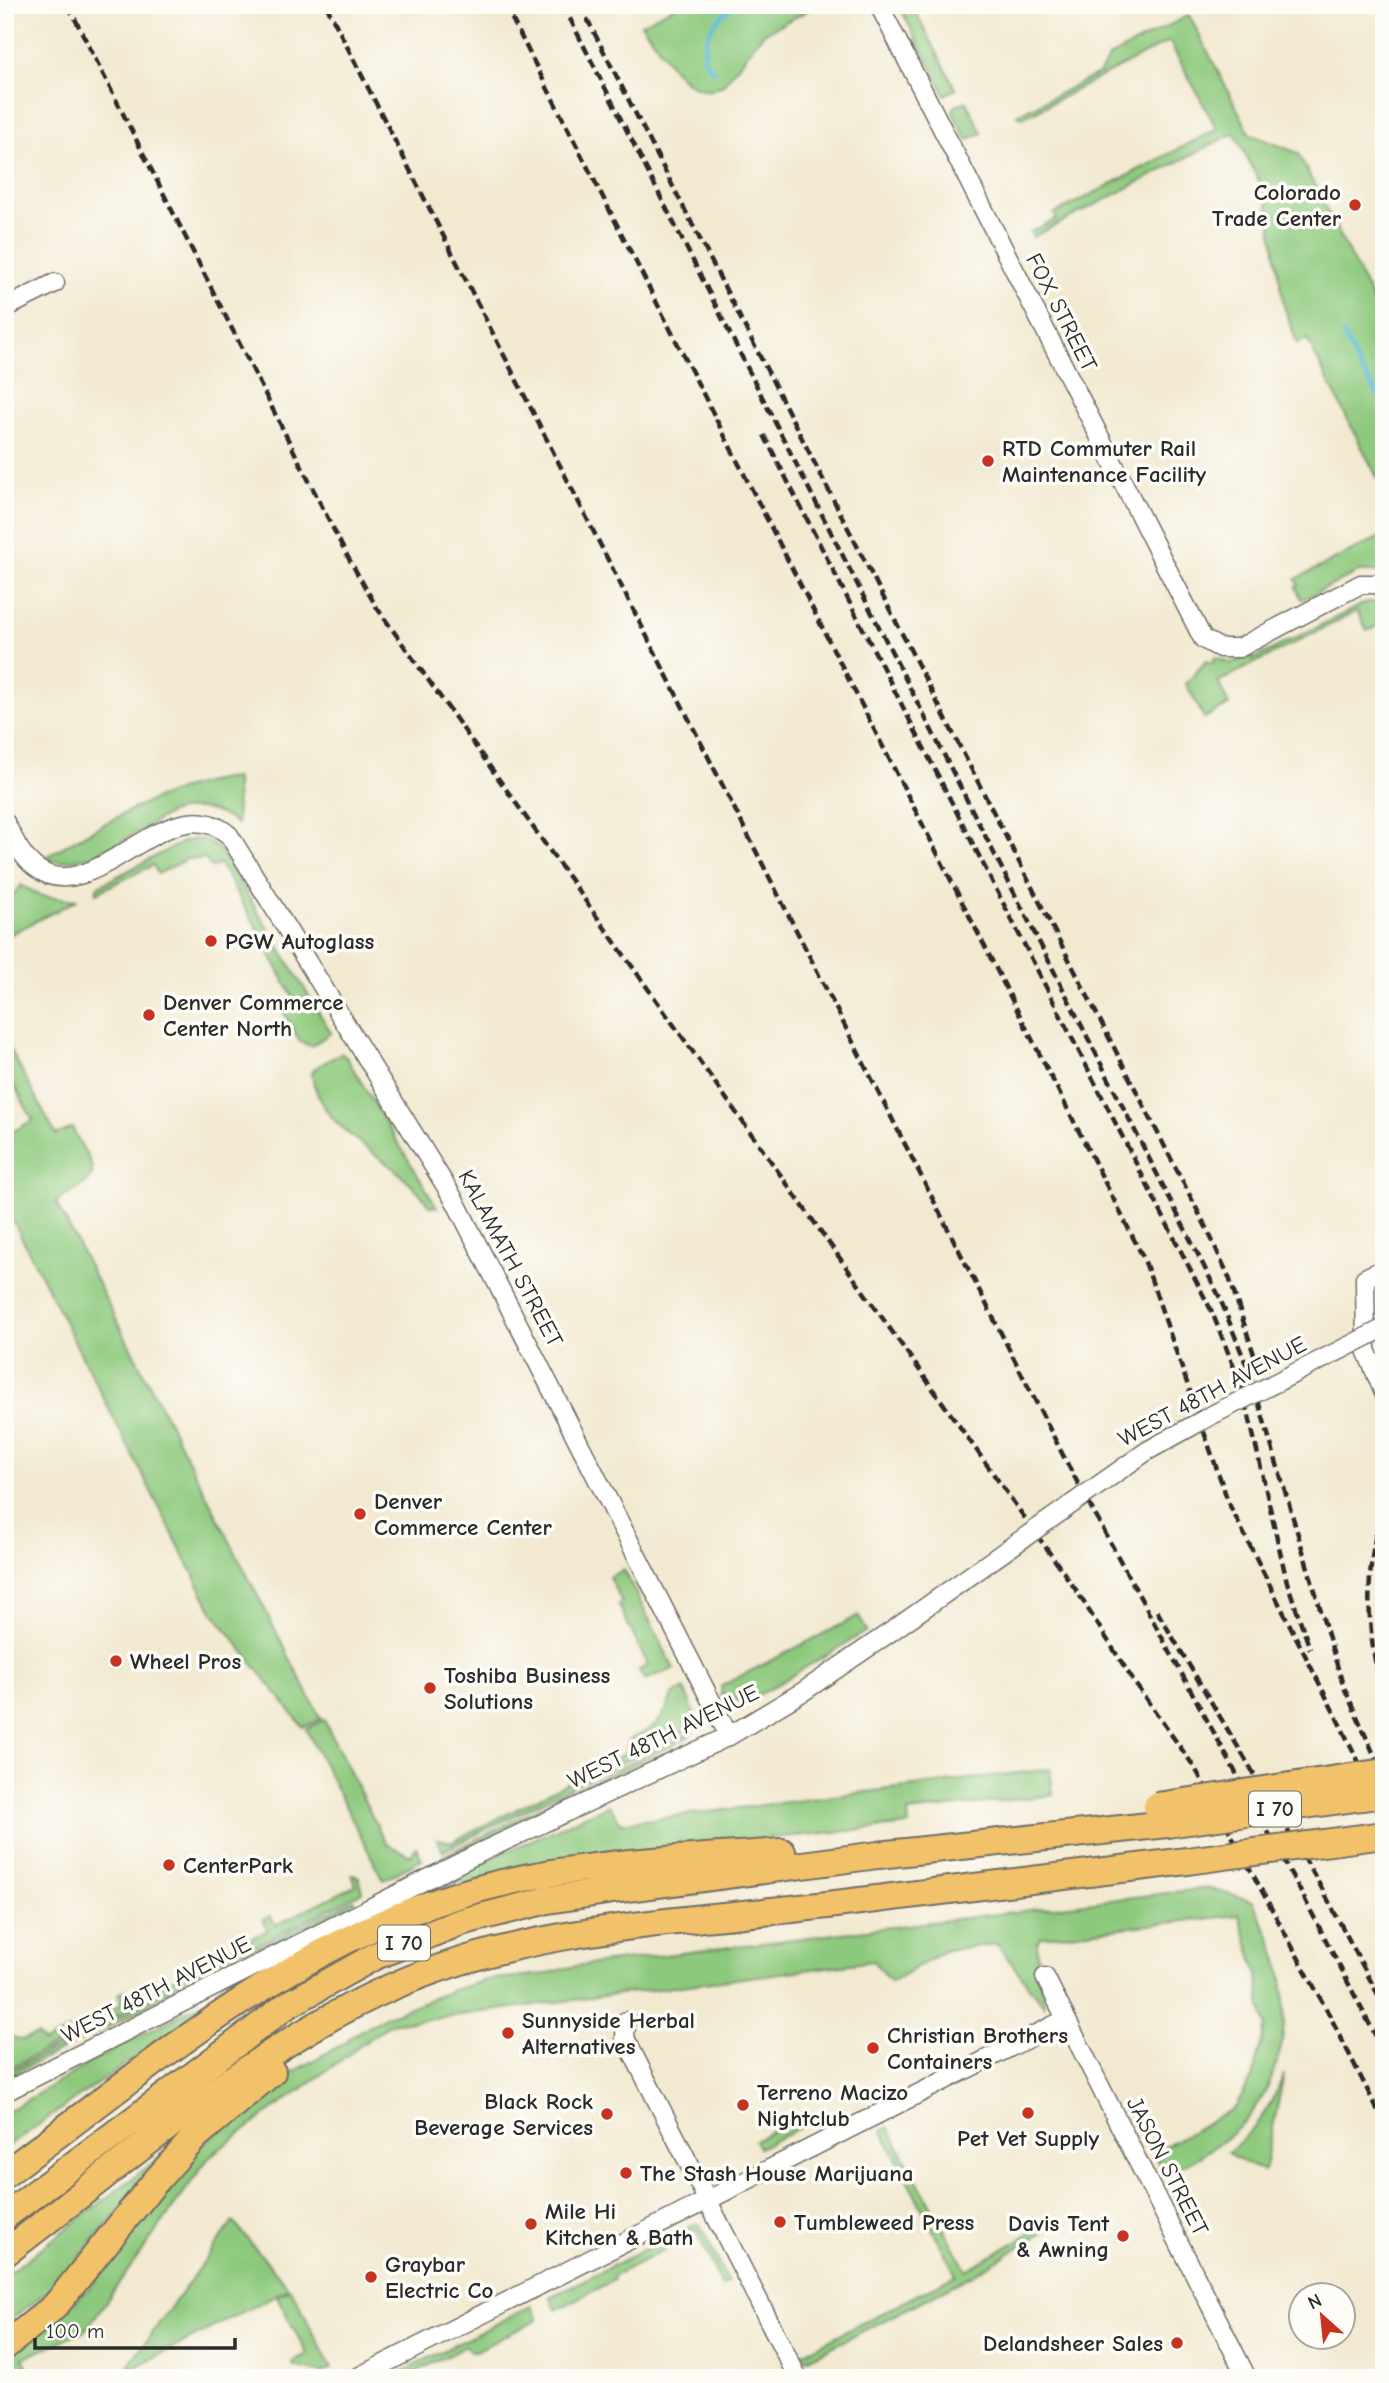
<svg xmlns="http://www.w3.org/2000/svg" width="1389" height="2383" font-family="'Comic Neue',sans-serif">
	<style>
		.green { fill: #8dc97d; stroke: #5c7a54; stroke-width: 2 }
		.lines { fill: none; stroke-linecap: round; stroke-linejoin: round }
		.stream { stroke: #57b9d6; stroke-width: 4.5 }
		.minor-casing { stroke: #716e65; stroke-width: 21 }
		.highway-casing { stroke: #716e65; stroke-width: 30 }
		.minor { stroke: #fff; stroke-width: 18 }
		.highway { stroke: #f2c26a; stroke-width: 26 }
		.rail { stroke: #2b2b2b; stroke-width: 4.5; stroke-dasharray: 10 5; stroke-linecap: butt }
		.minor-bridge-casing { stroke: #716e65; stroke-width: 21; stroke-linecap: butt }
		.highway-bridge-casing { stroke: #716e65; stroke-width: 30; stroke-linecap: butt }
		.minor-bridge { stroke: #fff; stroke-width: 18 }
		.highway-bridge { stroke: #f2c26a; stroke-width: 26 }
		.poi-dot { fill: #c8321e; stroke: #fdfcf7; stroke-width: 2.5 }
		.labels { text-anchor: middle; stroke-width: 7; stroke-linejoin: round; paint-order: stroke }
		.shield { fill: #fdfcf7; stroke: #6a6a68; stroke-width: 2 }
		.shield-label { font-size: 21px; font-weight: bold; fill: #2b2b2b }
		.poi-label { font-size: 23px; font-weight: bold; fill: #2b2b2b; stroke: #fdfcf7; text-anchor: start }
		.street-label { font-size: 23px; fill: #2b2b2b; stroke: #fdfcf7 }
	</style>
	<rect width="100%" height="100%" fill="#fdfcf7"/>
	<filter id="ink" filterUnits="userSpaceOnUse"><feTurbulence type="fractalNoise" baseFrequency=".0143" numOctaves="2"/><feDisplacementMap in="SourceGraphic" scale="14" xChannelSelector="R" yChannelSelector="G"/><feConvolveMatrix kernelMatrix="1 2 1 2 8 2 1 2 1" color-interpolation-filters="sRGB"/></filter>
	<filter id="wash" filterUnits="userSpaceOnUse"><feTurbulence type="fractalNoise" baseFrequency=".00686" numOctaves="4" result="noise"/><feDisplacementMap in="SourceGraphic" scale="28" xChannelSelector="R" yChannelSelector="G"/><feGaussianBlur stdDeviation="1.57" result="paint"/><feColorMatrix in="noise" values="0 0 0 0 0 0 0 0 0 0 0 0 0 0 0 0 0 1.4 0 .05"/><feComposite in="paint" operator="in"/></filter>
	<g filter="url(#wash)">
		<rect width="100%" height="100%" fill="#f2e9d0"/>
		<path class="green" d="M678,5H804L807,11L764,33L723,85L709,91C704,88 698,89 693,86C673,76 656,41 641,24Z
			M899,5H912L956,89L945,95Z
			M1189,15L1250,134L1298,153L1384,323V491L1307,339L1297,343L1284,306L1266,194L1234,133L1033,237L1030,232L1057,219L1054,214L1217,129L1169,41L1023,118L1017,115L1100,73L1109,57Z
			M966,101L982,133L967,140L953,113L954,107Z
			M1384,535V572H1358L1302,600L1296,587L1299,585L1296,579Z
			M1367,602H1373L1383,608L1384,623L1367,631L1357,611L1218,682L1229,705L1204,718L1186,684L1206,661L1213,663L1215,657L1230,663L1251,656L1253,659Z
			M236,778L237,824C215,808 196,805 170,813C135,832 84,873 44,858C101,825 169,783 236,778Z
			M194,839L205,840L220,850L275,940L259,932L220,864L212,868L205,859H187L158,874L153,865L96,893L97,887L183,842Z
			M21,885L41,896L77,900L5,937V905Z
			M261,938L273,945L277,943L331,1033L311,1046L300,1042L283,1011L296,1003Z
			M5,1040L56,1135L72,1128C99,1179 104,1172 56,1202L321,1719L303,1727L212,1611L5,1205V1136L33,1120L5,1069Z
			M341,1053L346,1057L437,1207L429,1206C398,1155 321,1138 312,1074L314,1069Z
			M624,1570L674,1669L644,1680L639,1670L648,1665L618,1604L622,1602L609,1577Z
			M858,1616L867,1631L747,1702L742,1703L725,1694L721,1696V1686Z
			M684,1689L695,1715L688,1729L443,1851L437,1839L452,1842L626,1753L629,1740C656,1726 662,1724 672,1695Z
			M324,1720L386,1844L411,1856L416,1847L422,1860L383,1880L306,1729Z
			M693,1731L686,1739L453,1856L445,1855Z
			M1050,1769L1053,1795L908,1812L909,1825L678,1847L445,1886L448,1878L609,1805L620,1823Z
			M352,1875L359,1877L363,1892L207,1970L203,1962L268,1930L263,1920L270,1916L276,1925L356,1885Z
			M1207,1888L1253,1901C1259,1916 1267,1930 1273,1945C1295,2006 1286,2083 1237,2129C1216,2148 1190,2162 1165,2175L1154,2152L1235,2108L1252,2078L1266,2025L1261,2007L1258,1975L1239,1915L1041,1937L1037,1945L1044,2006L997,1944L946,1950L891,1982L873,1961L390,2024L210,2156L85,2331L23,2358L33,2378H25L19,2367L5,2374V2354L62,2315L89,2288L111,2263L187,2158L278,2080L345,2043L351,2036L385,2017L453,1990L486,1980L545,1974L576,1966Z
			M354,1900L356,1904L7,2077L5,2073Z
			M196,1954L205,1971L5,2070V2035L22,2040L37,2035L44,2043L122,2004L118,1994L126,1990L131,1999L195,1968L191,1957Z
			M239,1983L242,1988L160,2040L5,2148V2113L104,2055Z
			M1284,2074L1264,2171L1234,2158L1228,2152C1255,2131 1272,2106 1284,2074Z
			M803,2116L807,2124L759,2148L755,2140Z
			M888,2127L966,2270L1046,2224L1057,2219L1060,2222L973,2275L806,2360L803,2353L956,2275L882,2130Z
			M173,2147L55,2286L5,2324V2276Z
			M233,2222L289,2288L122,2374Z
			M695,2224L700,2225L728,2283L722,2286L695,2229L678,2237L676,2244L613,2276L614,2280L556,2310L550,2297Z
			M291,2289L332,2369L322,2373L294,2366L292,2362L307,2354L277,2296Z
			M531,2306L538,2319L476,2351H470L466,2346L404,2378H390Z"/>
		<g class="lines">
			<path class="stream" d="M714,71L704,60C703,36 715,16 737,5
				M1343,334L1359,367L1384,403"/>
		</g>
	</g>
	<g filter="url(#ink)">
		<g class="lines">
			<g class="minor-casing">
				<path id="minor" d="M879,5L1203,639L1220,648H1239L1361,584H1376L1384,588
					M5,308L55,283
					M5,822C13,838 21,856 35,867C93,914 167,782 229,835L455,1201L729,1736
					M1384,1269L1365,1278L1366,1350L1384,1393
					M1045,1977L1247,2378
					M626,2021L625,2038L798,2378
					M5,2092L477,1854L729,1736L804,1691L889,1633
					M356,2378L1066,2019"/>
			</g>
			<g class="highway-casing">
				<path id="highway" d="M5,2174C152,2065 298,1938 478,1889C576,1862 681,1859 782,1852
					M5,2216L286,2006L375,1956L461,1922L548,1900L613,1890L878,1855L1167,1824
					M5,2253C127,2161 256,2045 396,1985C520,1931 659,1923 792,1909C924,1894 1056,1878 1187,1861
					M5,2346L55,2306L154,2183L196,2136L272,2072"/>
			</g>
			<use href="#minor" class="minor"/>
			<use href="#highway" class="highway"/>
			<path class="rail" d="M68,5L344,550L377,608L1076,1590L1136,1685L1195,1768L1330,2016L1384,2123
				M326,5L1068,1465L1303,1896L1384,2052
				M505,5L1144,1259L1229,1504L1384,1812
				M563,5L1219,1296L1250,1374L1343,1685L1384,1777
				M580,5L1207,1229L1229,1277L1258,1367
				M764,435L1212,1312L1243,1390L1287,1582L1310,1649
				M1384,1505C1363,1568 1366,1636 1384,1699
				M1157,1611L1319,1883L1384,2006"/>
			<g class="minor-bridge-casing">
				<path id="minor-bridge" d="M889,1633L1147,1451L1210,1416L1384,1328"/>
			</g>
			<g class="highway-bridge-casing">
				<path id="highway-bridge" d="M1157,1806L1384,1772
					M1167,1824L1384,1794
					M1187,1861L1384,1835"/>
			</g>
			<use href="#minor-bridge" class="minor-bridge"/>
			<use href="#highway-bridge" class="highway-bridge"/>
		</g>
	</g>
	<g class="poi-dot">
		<circle cx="1355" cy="205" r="7"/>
		<circle cx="988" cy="461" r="7"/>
		<circle cx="211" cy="941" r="7"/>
		<circle cx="149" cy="1015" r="7"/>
		<circle cx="360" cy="1514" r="7"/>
		<circle cx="116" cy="1661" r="7"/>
		<circle cx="430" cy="1688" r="7"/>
		<circle cx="169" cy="1865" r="7"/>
		<circle cx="508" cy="2033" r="7"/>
		<circle cx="873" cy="2048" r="7"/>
		<circle cx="743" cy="2105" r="7"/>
		<circle cx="1028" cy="2113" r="7"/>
		<circle cx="607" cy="2114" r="7"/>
		<circle cx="626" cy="2173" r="7"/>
		<circle cx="780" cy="2222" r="7"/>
		<circle cx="531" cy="2224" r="7"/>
		<circle cx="1123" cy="2236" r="7"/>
		<circle cx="371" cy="2277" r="7"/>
		<circle cx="1177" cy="2343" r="7"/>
	</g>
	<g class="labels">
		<g class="shield">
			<rect x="1249" y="1791.5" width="52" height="35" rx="5"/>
			<rect x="378" y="1925.5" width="52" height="35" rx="5"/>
		</g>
		<g class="shield-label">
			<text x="1275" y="1816">I 70</text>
			<text x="404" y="1950">I 70</text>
		</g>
		<g class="poi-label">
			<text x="1341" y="200" text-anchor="end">Colorado<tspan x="1341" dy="26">Trade Center</tspan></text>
			<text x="1002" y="456">RTD Commuter Rail<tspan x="1002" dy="26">Maintenance Facility</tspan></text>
			<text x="225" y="949">PGW Autoglass</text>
			<text x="163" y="1010">Denver Commerce<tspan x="163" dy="26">Center North</tspan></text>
			<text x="374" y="1509">Denver<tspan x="374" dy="26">Commerce Center</tspan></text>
			<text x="130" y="1669">Wheel Pros</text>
			<text x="444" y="1683">Toshiba Business<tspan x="444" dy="26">Solutions</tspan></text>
			<text x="183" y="1873">CenterPark</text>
			<text x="522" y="2028">Sunnyside Herbal<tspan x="522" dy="26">Alternatives</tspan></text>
			<text x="887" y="2043">Christian Brothers<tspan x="887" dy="26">Containers</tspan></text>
			<text x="757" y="2100">Terreno Macizo<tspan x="757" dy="26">Nightclub</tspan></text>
			<text x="593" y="2109" text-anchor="end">Black Rock<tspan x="593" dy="26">Beverage Services</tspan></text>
			<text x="1028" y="2146" text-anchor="middle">Pet Vet Supply</text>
			<text x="640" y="2181">The Stash House Marijuana</text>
			<text x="545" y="2219">Mile Hi<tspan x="545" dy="26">Kitchen &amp; Bath</tspan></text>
			<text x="794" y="2230">Tumbleweed Press</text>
			<text x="1109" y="2231" text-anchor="end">Davis Tent<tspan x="1109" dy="26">&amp; Awning</tspan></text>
			<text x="385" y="2272">Graybar<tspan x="385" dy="26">Electric Co</tspan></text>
			<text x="1163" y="2351" text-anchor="end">Delandsheer Sales</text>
		</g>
		<g class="street-label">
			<text transform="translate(1062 312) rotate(63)" y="8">FOX STREET</text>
			<text transform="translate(511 1258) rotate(62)" y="8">KALAMATH STREET</text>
			<text transform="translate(1212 1391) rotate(-28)" y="8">WEST 48TH AVENUE</text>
			<text transform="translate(663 1736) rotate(-26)" y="8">WEST 48TH AVENUE</text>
			<text transform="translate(156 1989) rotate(-27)" y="8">WEST 48TH AVENUE</text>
			<text transform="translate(1168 2166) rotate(63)" y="8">JASON STREET</text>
		</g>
	</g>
	<rect width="1389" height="2383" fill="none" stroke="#fdfcf7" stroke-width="28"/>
	<g transform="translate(1322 2316) rotate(333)"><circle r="33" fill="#fdfcf7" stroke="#a9a8a5" stroke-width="2"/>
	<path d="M0-5L12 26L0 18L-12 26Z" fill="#c8321e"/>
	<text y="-10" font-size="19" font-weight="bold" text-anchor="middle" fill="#2b2b2b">N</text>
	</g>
	<path d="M35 2338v10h200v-10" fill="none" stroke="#2b2b2b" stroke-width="3.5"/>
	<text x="46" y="2338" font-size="21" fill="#2b2b2b" stroke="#fdfcf7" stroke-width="5" paint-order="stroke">100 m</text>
</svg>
